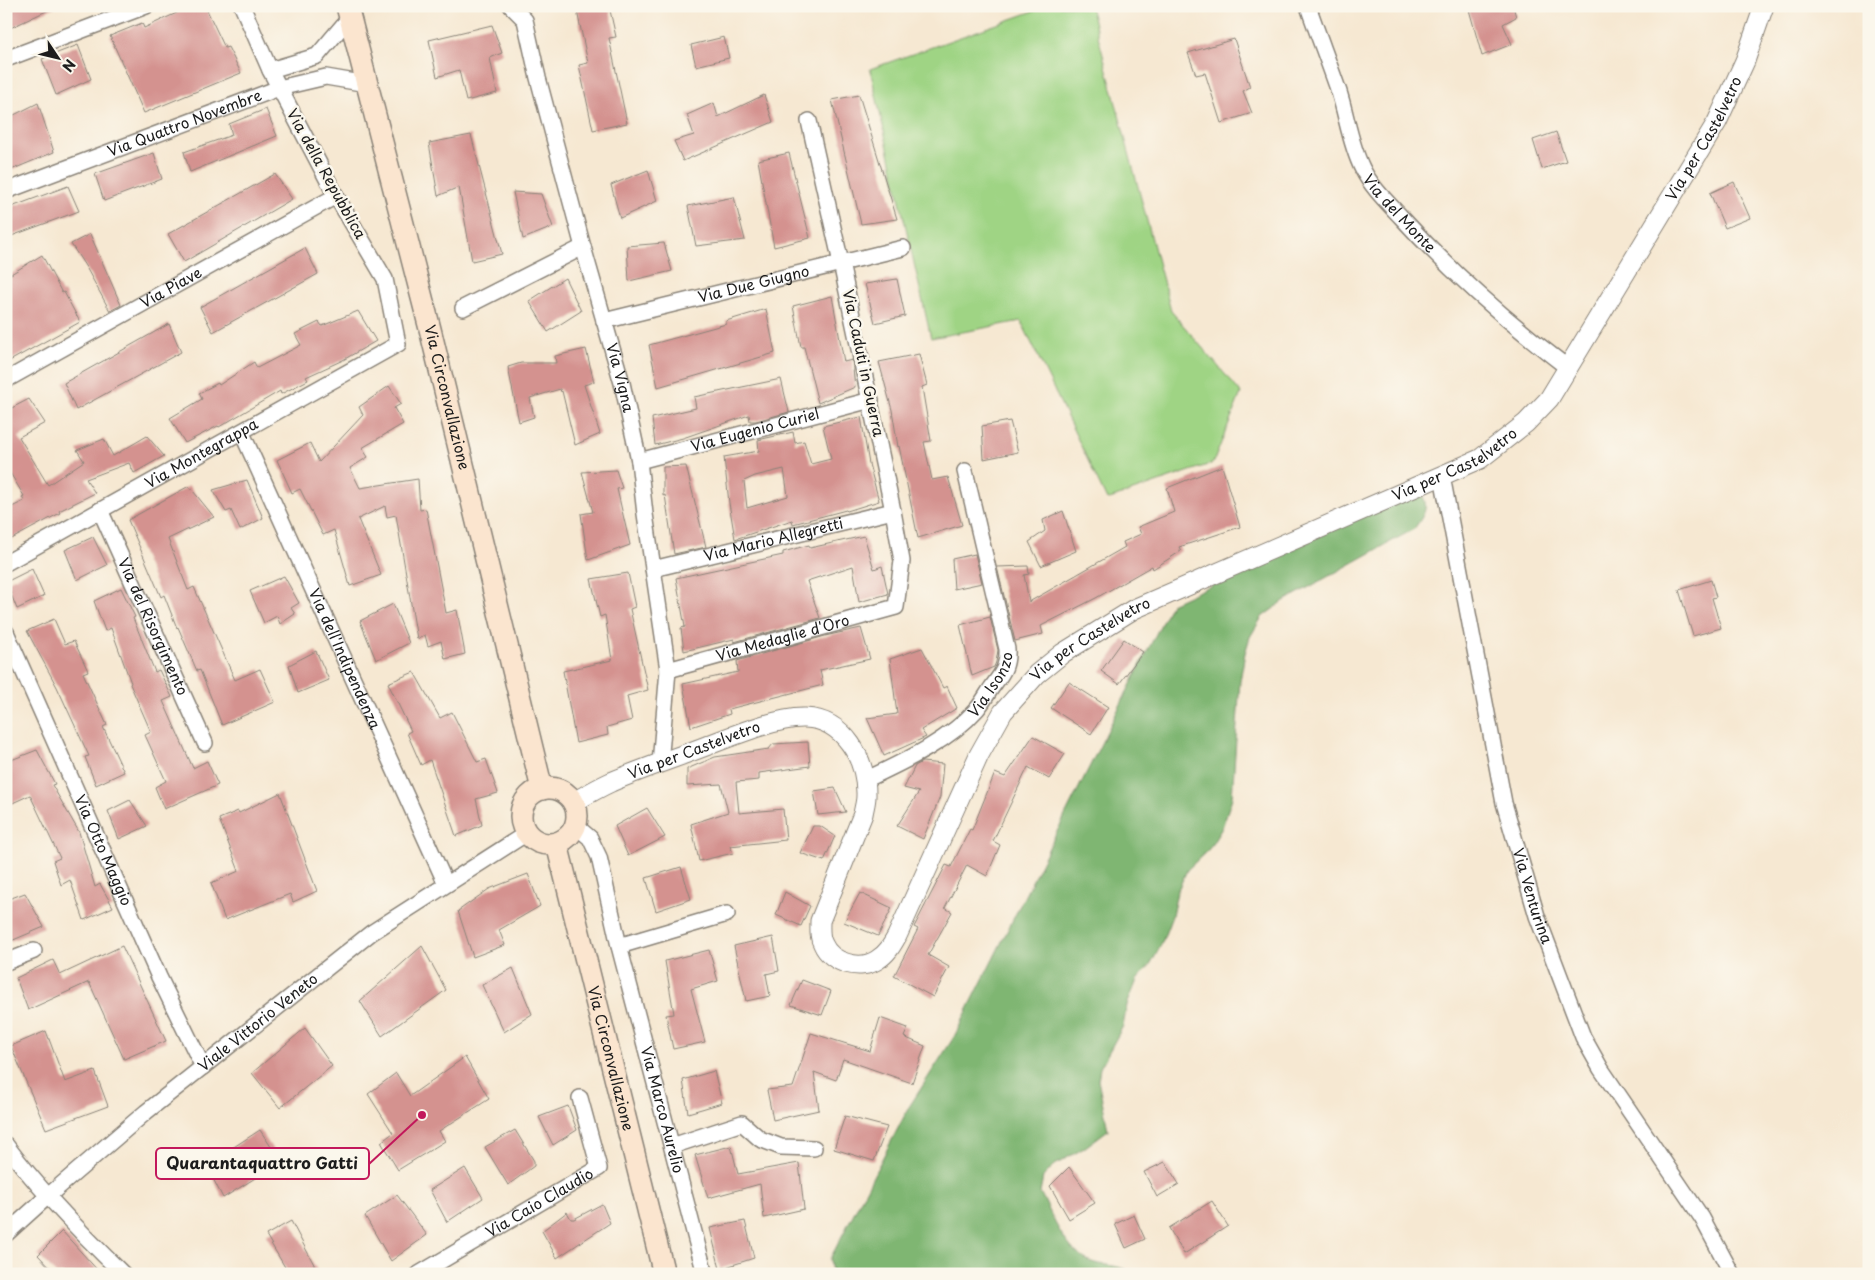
<svg xmlns="http://www.w3.org/2000/svg" width="1875" height="1280" font-family="'Playpen Sans',sans-serif">
	<style>
		.green { fill: #9fd484; stroke: #5e7850 }
		.forest { fill: #7fb672; stroke: #4e6947 }
		.building { fill: #d4928f; fill-rule: evenodd }
		.lines { fill: none; stroke-linecap: round; stroke-linejoin: round }
		.minor-casing { stroke: #898277; stroke-width: 18 }
		.tertiary-casing { stroke: #898277; stroke-width: 21 }
		.secondary-casing { stroke: #898277; stroke-width: 24 }
		.minor { stroke: #fff; stroke-width: 15 }
		.tertiary { stroke: #fff; stroke-width: 19 }
		.secondary { stroke: #fbe5cf; stroke-width: 21 }
		.labels { text-anchor: middle; stroke-width: 5; stroke-linejoin: round; paint-order: stroke }
		.street-label { font-size: 15px; fill: #1c1c1c; stroke: #fbf7ec }
		.leader { fill: none; stroke: #c2185b; stroke-width: 2 }
		.callout-dot { fill: #c2185b; stroke: #fbf7ec; stroke-width: 2 }
		.callout { fill: #fbf7ec; stroke: #c2185b; stroke-width: 2 }
		.callout-label { font-size: 16px; text-anchor: middle; font-weight: bold; fill: #1c1c1c }
	</style>
	<rect width="100%" height="100%" fill="#fbf7ec"/>
	<filter id="ink" filterUnits="userSpaceOnUse"><feTurbulence type="fractalNoise" baseFrequency=".02" numOctaves="2"/><feDisplacementMap in="SourceGraphic" scale="10" xChannelSelector="R" yChannelSelector="G"/><feConvolveMatrix kernelMatrix="1 2 1 2 8 2 1 2 1" color-interpolation-filters="sRGB"/></filter>
	<filter id="wash" filterUnits="userSpaceOnUse"><feTurbulence type="fractalNoise" baseFrequency=".0096" numOctaves="4" result="noise"/><feDisplacementMap in="SourceGraphic" scale="20" xChannelSelector="R" yChannelSelector="G"/><feGaussianBlur stdDeviation="1.12" result="paint"/><feColorMatrix in="noise" values="0 0 0 0 0 0 0 0 0 0 0 0 0 0 0 0 0 1.4 0 .05"/><feComposite in="paint" operator="in"/></filter>
	<g filter="url(#wash)">
		<rect width="100%" height="100%" fill="#f6e8d2"/>
		<path class="green" d="M1048,6H1090L1171,311L1241,393L1213,463L1107,500L1021,321L931,338L870,69Z"/>
		<path class="forest" d="M1419,490C1431,506 1424,515 1414,529L1284,601L1262,617L1250,637L1245,653L1240,681L1232,798L1222,828L1209,849L1187,870L1177,892L1172,916L1161,945L1151,964L1137,980L1127,1005L1123,1026L1100,1068L1098,1080L1108,1130L1084,1148L1055,1165L1043,1177L1040,1192C1053,1216 1065,1255 1095,1263C1107,1266 1123,1265 1132,1274H832L830,1259L909,1107L954,1037L1171,604Z"/>
		<g id="blocks">
			<path class="building" d="M6,6H57L6,30Z
				M192,6H205L225,48L228,47L241,73L144,113L110,36L142,23L144,28Z
				M576,6H609L616,37L609,38L627,123L593,130L579,65L588,63Z
				M1468,6H1513L1516,17L1503,24L1512,44L1482,56Z
				M492,25L502,53L490,58L497,93L466,101L459,70L437,77L429,40Z
				M724,37L729,58L696,66L691,45Z
				M1234,39L1250,87L1243,91L1252,113L1221,123L1205,73L1196,75L1188,53Z
				M78,45L91,79L56,95L42,59Z
				M764,95L773,122L683,161L674,141L694,135L687,115L714,103L718,117Z
				M859,95L897,219L861,224L832,100Z
				M38,103L54,152L11,170L6,160V119Z
				M266,109L277,136L190,172L184,152L232,135L229,124Z
				M1556,132L1566,161L1542,169L1533,140Z
				M471,135L502,254L472,261L459,187L438,196L429,143Z
				M154,153L162,179L104,201L95,174Z
				M789,153L810,238L774,247L758,160Z
				M648,170L657,201L620,218L611,185Z
				M275,174L292,199L184,262L168,234Z
				M1734,182L1750,218L1725,228L1710,193Z
				M68,186L79,211L6,238V209Z
				M513,192L541,194L553,227L523,239Z
				M734,197L745,240L696,246L688,206Z
				M90,234L121,305L110,311L87,269L71,244Z
				M664,243L672,271L629,281L627,246Z
				M305,248L318,274L213,332L200,307Z
				M42,255L62,293L64,292L80,322L6,363V277Z
				M565,278L581,311L548,332L529,301Z
				M897,279L905,316L875,323L865,284Z
				M832,296L844,362L852,360L855,387L818,403L804,347H801L793,306Z
				M766,309L775,353L658,387L649,345L726,324V321Z
				M358,311L376,341L343,360L306,377L308,380L281,394L280,391L219,427L218,426L185,443L170,418L202,399L199,393L218,383L219,385L254,362L257,368L301,345L295,334L319,322L322,326Z
				M169,324L181,352L76,410L64,383Z
				M586,349L594,382L584,385L600,434L575,445L562,391L561,392L560,389L530,398L534,417L519,422L508,367L521,363H556L555,356Z
				M919,354L927,385L922,387L931,441L924,442L932,480L948,477L962,525L918,538L899,446L898,447L892,410L879,362Z
				M781,379L789,412L756,421H750L749,415L683,438L655,445L652,418L696,408L694,397Z
				M389,386L401,404L394,408L403,424L362,448L368,457L350,468L360,488L418,479L420,510L426,509L446,613L457,610L465,654L445,659L441,641L428,646L425,635L417,639L396,515L387,517L385,506L358,519L381,575L350,586L334,530L323,535L300,489L292,493L277,460L310,443L319,462L363,415L359,407Z
				M29,399L45,423L19,437L48,485L84,461L77,450L104,439L113,456L147,436L164,456L134,473L129,463L86,479L95,493L59,511L60,513L6,542V510L24,501L22,497L24,496L6,466V411Z
				M861,417L869,464L879,501L847,511L846,510L793,524L792,520L735,539L729,503L724,457L759,451L758,440L793,432L795,443L804,441L811,464L831,459L823,426ZM784,469L788,496L747,508L744,481L755,476Z
				M1010,421L1018,452L984,459L982,426Z
				M686,466L706,547L674,554L665,495L663,496V467Z
				M1222,466L1240,527L1179,547L1181,551L1153,569L1152,566L1096,598L1041,626L1043,634L1015,641L997,567L1028,566L1029,574L1024,575L1029,602L1125,547L1123,542L1141,534L1138,527L1174,512L1167,488Z
				M616,470L622,488L617,489L630,545L588,560L581,514L593,512L582,472Z
				M247,480L263,518L240,530L231,510L226,512L213,490Z
				M189,486L214,517L168,539L188,590L194,587L235,680L260,669L275,702L222,725L200,670L197,671L178,627L177,628L164,595L161,597L128,520Z
				M1063,511L1076,551L1041,566L1029,542L1045,531L1043,520Z
				M864,536L874,569L882,566L888,594L859,602L853,566L807,581L820,618L734,642V639L684,651L681,628L685,627L676,578L783,555V552L809,545L810,548Z
				M93,537L107,565L77,580L65,550Z
				M975,554L982,583L954,589L952,559Z
				M32,569L44,596L17,609L6,582Z
				M628,573L635,607L630,609L648,690L627,696L632,720L607,727L608,735L576,743L563,671L612,660L605,615L600,617L591,579Z
				M284,576L299,603L291,608L295,614L280,624L277,616L264,623L250,591Z
				M1711,580L1716,597L1712,598L1721,628L1693,636L1679,590Z
				M121,588L135,617L133,618L155,672L159,670L172,697L163,701L193,768L207,761L218,785L164,809L155,787L166,781L145,735L151,732L130,684L131,683L111,628L105,631L94,601Z
				M393,604L409,643L376,660L360,621Z
				M990,617L998,650L996,662L994,667L972,676L960,625Z
				M54,619L65,644L74,641L88,671L83,673L107,725L103,727L124,772L96,785L85,757L89,756L57,687L27,631Z
				M861,628L870,659L820,670L823,685L729,709L730,714L691,727L683,684L738,672L737,661L825,636Z
				M1124,639L1143,652L1119,684L1101,671Z
				M922,648L943,688L947,686L957,708L921,730L926,737L884,756L867,718L897,714L890,659Z
				M316,651L329,680L298,693L289,665Z
				M414,672L440,718L452,712L477,762L486,759L498,793L476,799L482,825L456,836L430,760L421,765L407,733L411,731L388,683Z
				M1069,682L1108,707L1091,734L1051,708Z
				M1033,736L1065,754L1049,779L1028,767L993,841L1000,845L987,876L967,865L945,908L952,912L928,955L949,967L933,997L894,976L918,929L914,927L946,865L951,867L970,829L972,830L995,773L1005,777Z
				M808,742L810,766L759,773V780L736,782L739,813L783,809L786,840L730,846L733,853L699,861L691,824L728,812L721,784L687,786V769L715,757L769,749L773,744Z
				M37,750L55,784L52,785L79,832L95,887L100,884L113,907L84,920L70,880L61,885L53,861L60,858L30,795L6,806V762Z
				M922,762L943,764L940,797L923,839L897,826L919,792L904,788L915,766Z
				M835,788L846,812L818,815L814,791Z
				M280,793L317,891L293,902L290,894L225,920L211,883L239,871L219,819L238,811L239,813Z
				M130,800L147,826L119,839L108,811Z
				M647,808L665,837L628,856L615,826Z
				M813,826H820L835,836L824,861L800,853Z
				M681,867L691,899L656,911L646,878Z
				M528,874L540,906L499,930L505,945L473,957L458,911L489,889Z
				M785,892L810,906L801,926L776,915Z
				M25,893L44,927L11,941L6,931V900Z
				M860,893L892,908L878,936L844,922Z
				M773,937L779,971L766,974L770,996L746,1001L734,946Z
				M122,946L166,1041L124,1059L89,982L28,1010L16,978L53,960L60,975Z
				M422,946L446,990L382,1036L360,1001Z
				M709,950L718,981L691,989L705,1042L673,1049L666,1015L674,1014L665,961Z
				M513,968L532,1014L504,1032L482,985Z
				M802,980L831,991L822,1015L791,1005Z
				M880,1018L908,1028L904,1037L925,1046L912,1083L843,1059L836,1080L814,1072L819,1110L773,1120L767,1090L793,1087L811,1033L870,1051Z
				M305,1028L332,1066L280,1108L252,1073Z
				M46,1031L65,1082L95,1071L108,1106L46,1129L11,1046Z
				M465,1057L489,1099L439,1131L445,1141L398,1170L381,1142L393,1133L368,1094L396,1073L410,1096Z
				M714,1071L722,1103L688,1113L683,1080Z
				M568,1106L577,1130L553,1145L539,1117Z
				M845,1116L887,1127L874,1161L834,1149Z
				M260,1130L281,1162L223,1198L206,1165Z
				M515,1130L534,1161V1166L508,1185L485,1147Z
				M731,1146L738,1174L799,1163L804,1209L764,1218L760,1184L708,1198L695,1155Z
				M1165,1162L1179,1184L1157,1197L1144,1172Z
				M1069,1167L1095,1203L1069,1219L1050,1186Z
				M465,1168L483,1198L447,1222L430,1190Z
				M397,1195L427,1235L391,1261L365,1216Z
				M1212,1201L1228,1226L1184,1254L1169,1228Z
				M602,1204L610,1223L557,1258L542,1231L567,1212L571,1219H574Z
				M1134,1215L1145,1239L1126,1248L1115,1224Z
				M291,1221L319,1274H289L266,1235Z
				M745,1221L754,1258L720,1269L710,1228Z
				M62,1231L101,1274H56L38,1255Z"/>
		</g>
	</g>
	<g filter="url(#ink)">
		<use href="#blocks" fill-opacity="0" stroke="#898277" stroke-width="1"/>
		<g class="lines">
			<g class="minor-casing">
				<g id="minor">
					<path id="s1" d="M511,6L525,20L538,78L583,247L622,383L639,461L645,514L668,670L660,764"/>
					<path id="s2" d="M1308,6C1318,35 1329,63 1339,92C1347,117 1350,144 1362,168C1371,187 1388,203 1402,218C1452,273 1509,323 1568,368"/>
					<path d="M6,59L146,6"/>
					<path d="M270,70L317,56L350,17"/>
					<path id="s3" d="M6,191L279,88L326,77L367,84"/>
					<path d="M463,308L583,247"/>
					<path id="s4" d="M604,321L903,248"/>
					<path id="s5" d="M6,380L336,196"/>
					<path id="s6" d="M242,433L446,884"/>
					<path id="s7" d="M639,461L871,400"/>
					<path id="s8" d="M1442,476L1504,803L1537,916L1583,1037L1601,1069L1702,1218L1732,1274"/>
					<path id="s9" d="M100,510L205,743"/>
					<path id="s10" d="M6,563L398,344L385,279L336,196L270,70L242,6"/>
					<path id="s11" d="M653,569L893,511"/>
					<path id="s12" d="M6,632L159,977L203,1067"/>
					<path id="s13" d="M668,670L896,607L902,561L893,511L841,263L809,121"/>
					<path id="s14" d="M865,780C903,762 949,741 977,709C983,702 987,694 992,687C1002,673 1008,667 1007,649L965,471"/>
					<path id="s15" d="M576,826L590,838L599,857L619,946L705,1274"/>
					<path d="M619,946L727,914"/>
					<path d="M6,962L34,951"/>
					<path d="M6,1145C40,1191 82,1234 123,1274"/>
					<path d="M672,1146L742,1123L760,1139L781,1147L814,1148"/>
					<path id="s16" d="M6,1234L48,1196L146,1112L371,933L527,833"/>
					<path id="s17" d="M419,1274L599,1168L580,1098"/>
				</g>
			</g>
			<g class="tertiary-casing">
				<g id="tertiary">
					<path id="s18" d="M574,802C586,795 598,788 611,782C642,769 675,758 706,746C732,736 778,717 805,718C844,719 867,760 866,796C866,802 864,808 863,814L820,921C820,929 819,937 823,944C831,963 860,971 877,960C887,954 892,945 897,936L979,755L1003,712L1037,674L1063,653L1134,609L1480,459L1526,423L1549,399L1717,122L1745,61L1764,6"/>
				</g>
			</g>
			<g class="secondary-casing">
				<g id="secondary">
					<path id="s19" d="M347,6L430,329L542,789"/>
					<circle cx="549" cy="816" r="28"/>
					<path id="s20" d="M557,844L664,1274"/>
				</g>
			</g>
			<use href="#minor" class="minor"/>
			<use href="#tertiary" class="tertiary"/>
			<use href="#secondary" class="secondary"/>
		</g>
	</g>
	<g class="labels">
		<g class="street-label">
			<text dy="5" stroke="none"><textPath href="#s3" startOffset="191">Via Quattro Novembre</textPath></text>
			<text dy="5" stroke="none"><textPath href="#s18" startOffset="1796">Via per Castelvetro</textPath></text>
			<text transform="translate(326 174) rotate(61)" y="5">Via della Repubblica</text>
			<text dy="5" stroke="none"><textPath href="#s2" startOffset="230">Via del Monte</textPath></text>
			<text dy="5" stroke="none"><textPath href="#s4" startOffset="154">Via Due Giugno</textPath></text>
			<text dy="5" stroke="none"><textPath href="#s5" startOffset="189">Via Piave</textPath></text>
			<text transform="translate(863 363) rotate(78)" y="5">Via Caduti in Guerra</text>
			<text dy="5" stroke="none"><textPath href="#s1" startOffset="390">Via Vigna</textPath></text>
			<text dy="5" stroke="none"><textPath href="#s19" startOffset="404">Via Circonvallazione</textPath></text>
			<text dy="5" stroke="none"><textPath href="#s7" startOffset="120">Via Eugenio Curiel</textPath></text>
			<text dy="5" stroke="none"><textPath href="#s10" startOffset="224">Via Montegrappa</textPath></text>
			<text dy="5" stroke="none"><textPath href="#s18" startOffset="1376">Via per Castelvetro</textPath></text>
			<text dy="5" stroke="none"><textPath href="#s11" startOffset="124">Via Mario Allegretti</textPath></text>
			<text dy="5" stroke="none"><textPath href="#s9" startOffset="128">Via del Risorgimento</textPath></text>
			<text dy="5" stroke="none"><textPath href="#s13" startOffset="119">Via Medaglie d'Oro</textPath></text>
			<text dy="5" stroke="none"><textPath href="#s18" startOffset="971">Via per Castelvetro</textPath></text>
			<text dy="5" stroke="none"><textPath href="#s6" startOffset="248">Via dell'Indipendenza</textPath></text>
			<text dy="5" stroke="none"><textPath href="#s14" startOffset="162">Via Isonzo</textPath></text>
			<text dy="5" stroke="none"><textPath href="#s18" startOffset="131">Via per Castelvetro</textPath></text>
			<text dy="5" stroke="none"><textPath href="#s12" startOffset="239">Via Otto Maggio</textPath></text>
			<text dy="5" stroke="none"><textPath href="#s8" startOffset="430">Via Venturina</textPath></text>
			<text dy="5" stroke="none"><textPath href="#s16" startOffset="329">Viale Vittorio Veneto</textPath></text>
			<text dy="5" stroke="none"><textPath href="#s20" startOffset="221">Via Circonvallazione</textPath></text>
			<text dy="5" stroke="none"><textPath href="#s15" startOffset="300">Via Marco Aurelio</textPath></text>
			<text dy="5" stroke="none"><textPath href="#s17" startOffset="140">Via Caio Claudio</textPath></text>
		</g>
	</g>
	<path class="leader" d="M422 1115L369 1164"/>
	<circle class="callout-dot" cx="422" cy="1115" r="5"/>
	<rect class="callout" x="156" y="1148" width="213" height="31" rx="5"/>
	<g class="callout-label">
		<text x="262" y="1169">Quarantaquattro Gatti</text>
	</g>
	<rect width="1875" height="1280" fill="none" stroke="#fbf7ec" stroke-width="25"/>
	<g transform="translate(58 58) rotate(125)" stroke="#fbf7ec" stroke-width="4" paint-order="stroke">
	<path d="M0-4L9 19L0 12L-9 19Z" fill="#1c1c1c"/>
	<text y="-8" font-size="14" font-weight="bold" text-anchor="middle" fill="#1c1c1c">N</text>
	</g>
</svg>
